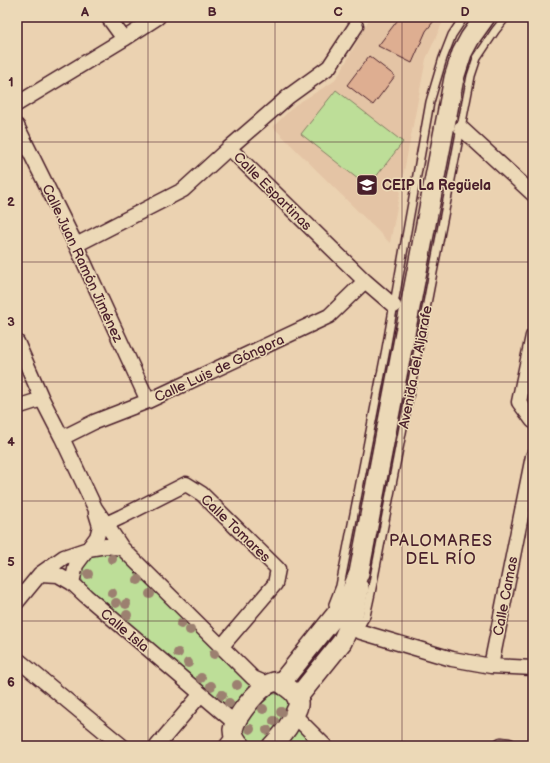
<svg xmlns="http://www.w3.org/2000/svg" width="550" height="763" font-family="'Balsamiq Sans',sans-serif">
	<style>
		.built { fill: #e4c4a5 }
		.green { fill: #bdde98; stroke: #847e62 }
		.building { fill: #deae91; stroke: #4a1f2b }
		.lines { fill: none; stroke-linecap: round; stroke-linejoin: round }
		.lane-casing { stroke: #4a1f2b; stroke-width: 10 }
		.street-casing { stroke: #4a1f2b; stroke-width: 17 }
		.secondary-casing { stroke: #4a1f2b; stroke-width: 22 }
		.lane { stroke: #ecd9b7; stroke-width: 7 }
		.street { stroke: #ecd9b7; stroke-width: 14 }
		.secondary { stroke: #ecd9b7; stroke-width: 19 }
		.tree { fill: #9c8070 }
		.grid { fill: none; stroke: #4a1f2b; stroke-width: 1; stroke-opacity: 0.55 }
		.labels { text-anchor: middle; stroke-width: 3; stroke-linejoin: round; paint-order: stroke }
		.poi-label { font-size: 14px; font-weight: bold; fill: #4a1f2b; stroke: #ecd9b7; text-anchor: start }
		.street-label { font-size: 14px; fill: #4a1f2b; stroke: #ecd9b7 }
		.quarter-label { font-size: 16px; letter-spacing: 1px; fill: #4a1f2b; stroke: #ecd9b7 }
		.neatline { fill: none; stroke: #4a1f2b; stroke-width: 1.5 }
		.grid-label { font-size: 13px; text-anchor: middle; font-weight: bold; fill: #4a1f2b }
	</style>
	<rect width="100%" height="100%" fill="#ebd2b1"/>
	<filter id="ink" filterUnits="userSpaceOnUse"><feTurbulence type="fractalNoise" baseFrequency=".025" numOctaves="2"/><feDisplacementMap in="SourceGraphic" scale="8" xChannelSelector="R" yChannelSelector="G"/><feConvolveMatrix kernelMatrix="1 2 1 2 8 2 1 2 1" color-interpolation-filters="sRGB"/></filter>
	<g filter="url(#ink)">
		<path class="built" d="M370,17H445L426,59L390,243L273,127L295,105L333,82L340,73L364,29Z"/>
		<path class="green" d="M336,90L403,142L368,187L301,134Z
			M109,552L122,555L253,682L252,687C242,693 238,701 232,712L90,591C77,577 78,571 89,556Z
			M269,694C280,693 286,695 289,707C285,714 275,734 270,739C257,750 239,743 243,725C246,712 260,703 269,694Z
			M294,725L319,746H280Z"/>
		<path class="building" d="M400,17H437L426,31L412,63L378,46Z
			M369,56L395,76L373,105L347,85Z"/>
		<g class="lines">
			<g class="lane-casing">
				<path id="lane" d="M333,604L340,586L386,349L430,102L443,58L452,35L464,17
					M356,633L366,616L371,593L471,76L477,58L495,31L506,17
					M222,746L232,733"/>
			</g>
			<g class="street-casing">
				<path id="street" d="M108,17L124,39
					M17,104L124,39L158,17
					M17,126L76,245L148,401
					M461,128L533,194
					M229,148L365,281L394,306
					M76,245L183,190L229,148L289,96L329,67L356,26
					M533,336L519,402L533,421
					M17,342L42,399L62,438L95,508L106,524L122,548
					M17,407L42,399
					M62,438L94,422L148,401L329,316L365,281
					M106,524L121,517L186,484L202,494L278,569L275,584L222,646
					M40,574L58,575L72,583
					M17,602L40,574L64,557L88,549L97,537L100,526L96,513
					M358,631L452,659L491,666L533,668
					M17,659L122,746
					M491,666L533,456
					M294,715L325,746
					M235,723L86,596L72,583L76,565L88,549L106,546L122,548L129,555L253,678L269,685
					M501,745L509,746
					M157,746L201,694"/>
			</g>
			<g class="secondary-casing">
				<path id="secondary" d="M281,683L338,612L352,590L359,573L454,78L462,53L470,38L485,17
					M297,698L342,642L351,622L356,604L359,588
					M241,746C237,742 233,736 233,730C235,717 260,685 274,682C279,681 284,685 288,688C293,691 299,698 298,705C298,707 297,709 296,711C291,725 283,735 272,746"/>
			</g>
			<use href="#lane" class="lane"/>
			<use href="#street" class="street"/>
			<use href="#secondary" class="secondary"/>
		</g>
		<g class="tree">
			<circle cx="112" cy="559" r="5"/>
			<circle cx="88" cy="574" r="5"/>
			<circle cx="138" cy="580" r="5"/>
			<circle cx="112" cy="593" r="5"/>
			<circle cx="150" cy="594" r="5"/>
			<circle cx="116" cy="603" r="5"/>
			<circle cx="126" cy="604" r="5"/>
			<circle cx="127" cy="615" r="5"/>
			<circle cx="181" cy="624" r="5"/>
			<circle cx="190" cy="630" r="5"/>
			<circle cx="178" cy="653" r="5"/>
			<circle cx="214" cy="654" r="5"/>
			<circle cx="188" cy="663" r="5"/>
			<circle cx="201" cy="678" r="5"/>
			<circle cx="237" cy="685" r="5"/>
			<circle cx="211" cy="686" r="5"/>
			<circle cx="222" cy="695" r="5"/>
			<circle cx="229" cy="703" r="5"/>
			<circle cx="263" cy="709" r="5"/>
			<circle cx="281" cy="712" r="5"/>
			<circle cx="274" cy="721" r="5"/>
			<circle cx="250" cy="729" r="5"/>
			<circle cx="267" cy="730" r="5"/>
		</g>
	</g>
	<path class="grid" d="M148,17V746M275,17V746M402,17V746M17,142H533M17,262H533M17,382H533M17,501H533M17,621H533"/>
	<defs>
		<g id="school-square" transform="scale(1.15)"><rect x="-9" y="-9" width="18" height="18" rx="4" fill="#4a1f2b" stroke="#ecd9b7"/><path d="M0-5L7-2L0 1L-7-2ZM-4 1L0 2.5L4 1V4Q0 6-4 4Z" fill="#fff"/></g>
	</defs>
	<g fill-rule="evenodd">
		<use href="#school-square" x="367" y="185"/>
	</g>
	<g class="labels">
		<g class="poi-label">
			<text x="382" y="190">CEIP La Regüela</text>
		</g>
		<g class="street-label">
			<text transform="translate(273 191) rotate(45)" y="5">Calle Espartinas</text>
			<text transform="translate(83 263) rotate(65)" y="5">Calle Juan Ramón Jiménez</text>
			<text transform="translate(415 367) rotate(-79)" y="5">Avenida del Aljarafe</text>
			<text transform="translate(219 368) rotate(-25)" y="5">Calle Luis de Góngora</text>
			<text transform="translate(236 528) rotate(44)" y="5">Calle Tomares</text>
			<text transform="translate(505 596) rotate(-79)" y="5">Calle Camas</text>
			<text transform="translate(125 630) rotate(40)" y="5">Calle Isla</text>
		</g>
		<g class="quarter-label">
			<text x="441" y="546">PALOMARES<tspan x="441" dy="18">DEL RÍO</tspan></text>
		</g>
	</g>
	<rect width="550" height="763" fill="none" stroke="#ecd9b7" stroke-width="44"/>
	<rect x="22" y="22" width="506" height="719" class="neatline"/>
	<g class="grid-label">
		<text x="85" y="16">A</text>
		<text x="212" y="16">B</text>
		<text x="338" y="16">C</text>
		<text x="465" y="16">D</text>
		<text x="11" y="86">1</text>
		<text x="11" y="206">2</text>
		<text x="11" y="326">3</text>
		<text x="11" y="446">4</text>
		<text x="11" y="566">5</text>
		<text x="11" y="686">6</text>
	</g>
</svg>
